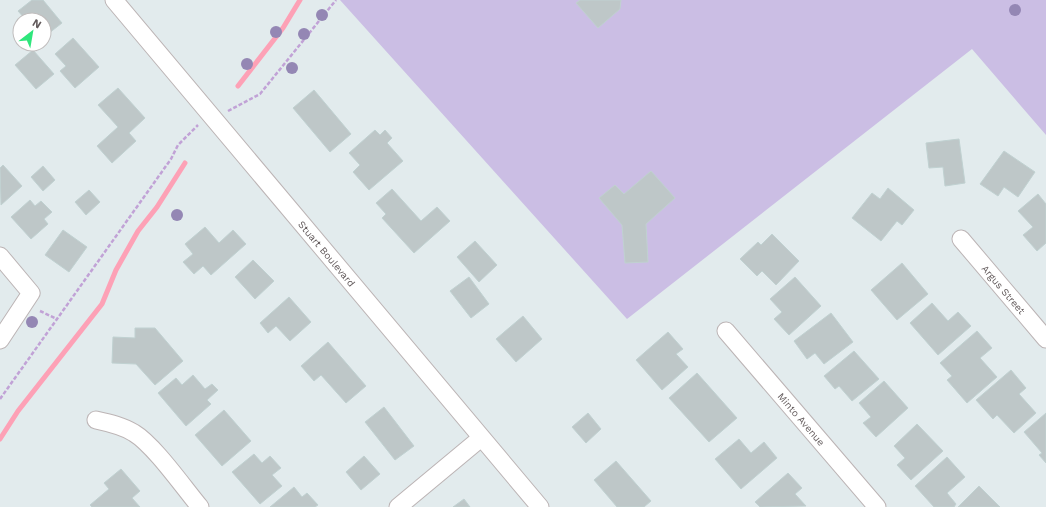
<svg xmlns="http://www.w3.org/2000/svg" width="1046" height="507" font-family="'Work Sans',sans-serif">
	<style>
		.green { fill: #cbbee4 }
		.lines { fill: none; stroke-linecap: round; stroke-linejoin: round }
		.stream { stroke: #fda1b6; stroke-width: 5 }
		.building { fill: #bec7c8; stroke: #c0d1d1 }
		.street-casing { stroke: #bcb4b5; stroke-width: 19 }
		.path { stroke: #c1a2d6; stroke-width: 2.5; stroke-dasharray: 4 2; stroke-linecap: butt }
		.street { stroke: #fff; stroke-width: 17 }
		.tree { fill: #9487b4 }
		.labels { text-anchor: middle; stroke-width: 3.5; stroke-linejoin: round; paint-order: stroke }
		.street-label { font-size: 10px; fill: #625a5b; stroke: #fff }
	</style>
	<rect width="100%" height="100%" fill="#e2ebed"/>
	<path class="green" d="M340,0H1046V135L972,49L627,319Z"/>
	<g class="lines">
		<path class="stream" d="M238,86L283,28L300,0
			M0,439L18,411L102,304L116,270L138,231L157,207L185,163"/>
	</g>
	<path class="building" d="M32,0H43L62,23L44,37V20H26L18,11Z
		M580,0H621L620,9L598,28L576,3Z
		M73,38L99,67L75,88L60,71L66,66L55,54Z
		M33,50L54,74L36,89L15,65Z
		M118,88L145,118L129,133L136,141L112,163L97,146L118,127L98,105Z
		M314,90L351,134L330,152L293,108Z
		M375,130L380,135L385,130L392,138L387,143L403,161L369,190L353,172L360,165L349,153Z
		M959,139L965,183L945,186L943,167L929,168L926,143Z
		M1004,151L1035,172L1018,197L1004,187L998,196L980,184Z
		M3,165L22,186L1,205L0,168Z
		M43,166L55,180L43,191L31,177Z
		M651,171L675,198L646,224L648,262L625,263L622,225L599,198L615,185L624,194Z
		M888,188L914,210L902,225L897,221L881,241L852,218L872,193L880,199Z
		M392,189L421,221L437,207L450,221L414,253L382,218L386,214L376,203Z
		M89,190L100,202L86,215L75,202Z
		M1038,194L1046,204V243L1037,251L1023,235L1033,227L1018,211Z
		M30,200L35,206L41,201L52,212L44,219L48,224L31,239L11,217Z
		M205,227L219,243L233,230L246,244L211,275L203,266L194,274L183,262L193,254L185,244Z
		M63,230L87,247L69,272L45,255Z
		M772,234L799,261L776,285L762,271L757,276L740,259L758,242L761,245Z
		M475,241L497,265L479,282L457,257Z
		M253,260L274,281L255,299L235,277Z
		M902,263L928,294L897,320L871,290Z
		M469,277L489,304L471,318L450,291Z
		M795,277L821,306L789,335L774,319L782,312L770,299Z
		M289,297L311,322L290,341L276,326L268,333L260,323Z
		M932,303L948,321L958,312L971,326L938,355L910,323Z
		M831,313L853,342L824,364L815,353L807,359L794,341Z
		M523,316L542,339L516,362L496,339Z
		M135,328H155L183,361L155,385L136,364L112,363L113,337L135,338Z
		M977,331L992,348L980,358L997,377L967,403L947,380L952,376L940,363Z
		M668,332L683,349L676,354L688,367L662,390L636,360Z
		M328,342L366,386L346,403L321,375L314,381L301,366Z
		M854,351L879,379L852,401L839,386L835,389L824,376Z
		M1011,370L1026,388L1019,394L1036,413L1014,433L997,415L993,419L976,400Z
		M697,373L737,418L709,442L669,398Z
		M193,375L205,389L212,384L218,390L207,400L211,404L186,426L158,393L176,378L182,385Z
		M884,381L908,408L876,437L863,423L871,417L859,403Z
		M384,407L414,446L395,460L365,422Z
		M224,410L251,441L222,466L195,435Z
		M588,413L601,429L586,443L572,427Z
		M1046,413V463L1039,455L1042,453L1024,432Z
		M917,424L943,451L911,480L897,465L905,458L894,446Z
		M739,439L751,453L764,442L777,458L741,489L715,459Z
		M254,454L262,463L270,456L281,468L272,475L282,486L260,504L232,472Z
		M364,456L380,474L361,490L346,472Z
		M947,457L965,477L947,493L956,504L954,507H934L915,486Z
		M616,461L651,501L644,507H617L594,480Z
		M121,469L140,491L132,498L140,507H92L90,505L109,489L104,483Z
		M788,473L802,488L795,494L806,506L760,507L755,502Z
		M979,486L1000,507H958Z
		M294,487L302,497L307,493L318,505L315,507H270Z
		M464,499L470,507H453Z"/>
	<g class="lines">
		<g class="street-casing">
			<g id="street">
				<path id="s1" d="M114,0L540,507"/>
				<path id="s2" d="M961,239L1046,339"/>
				<path d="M0,256L31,293L0,340"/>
				<path id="s3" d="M726,331L877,507"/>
				<path d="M96,420C110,423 123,426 134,433C154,445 184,488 200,507"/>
				<path d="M398,507L481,438"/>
			</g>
		</g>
		<path class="path" d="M228,111L260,94L336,0
			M40,311L57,319
			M0,399L171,159L178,145L198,125"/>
		<use href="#street" class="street"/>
	</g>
	<g class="tree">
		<circle cx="1015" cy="10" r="6"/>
		<circle cx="322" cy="15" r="6"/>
		<circle cx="276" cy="32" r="6"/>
		<circle cx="304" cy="34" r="6"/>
		<circle cx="247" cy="64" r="6"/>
		<circle cx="292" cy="68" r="6"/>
		<circle cx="177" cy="215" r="6"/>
		<circle cx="32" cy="322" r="6"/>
	</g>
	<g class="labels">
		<g class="street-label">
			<text dy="4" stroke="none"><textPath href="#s1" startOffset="331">Stuart Boulevard</textPath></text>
			<text dy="4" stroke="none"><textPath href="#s2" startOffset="66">Argus Street</textPath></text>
			<text dy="4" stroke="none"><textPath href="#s3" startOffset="116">Minto Avenue</textPath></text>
		</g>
	</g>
	<g transform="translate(32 32) rotate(31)"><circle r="19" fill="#ffffff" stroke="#c0bdbd"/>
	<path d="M0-3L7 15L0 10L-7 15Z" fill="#2fe67c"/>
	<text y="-6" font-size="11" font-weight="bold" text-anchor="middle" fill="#625a5b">N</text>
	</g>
</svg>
